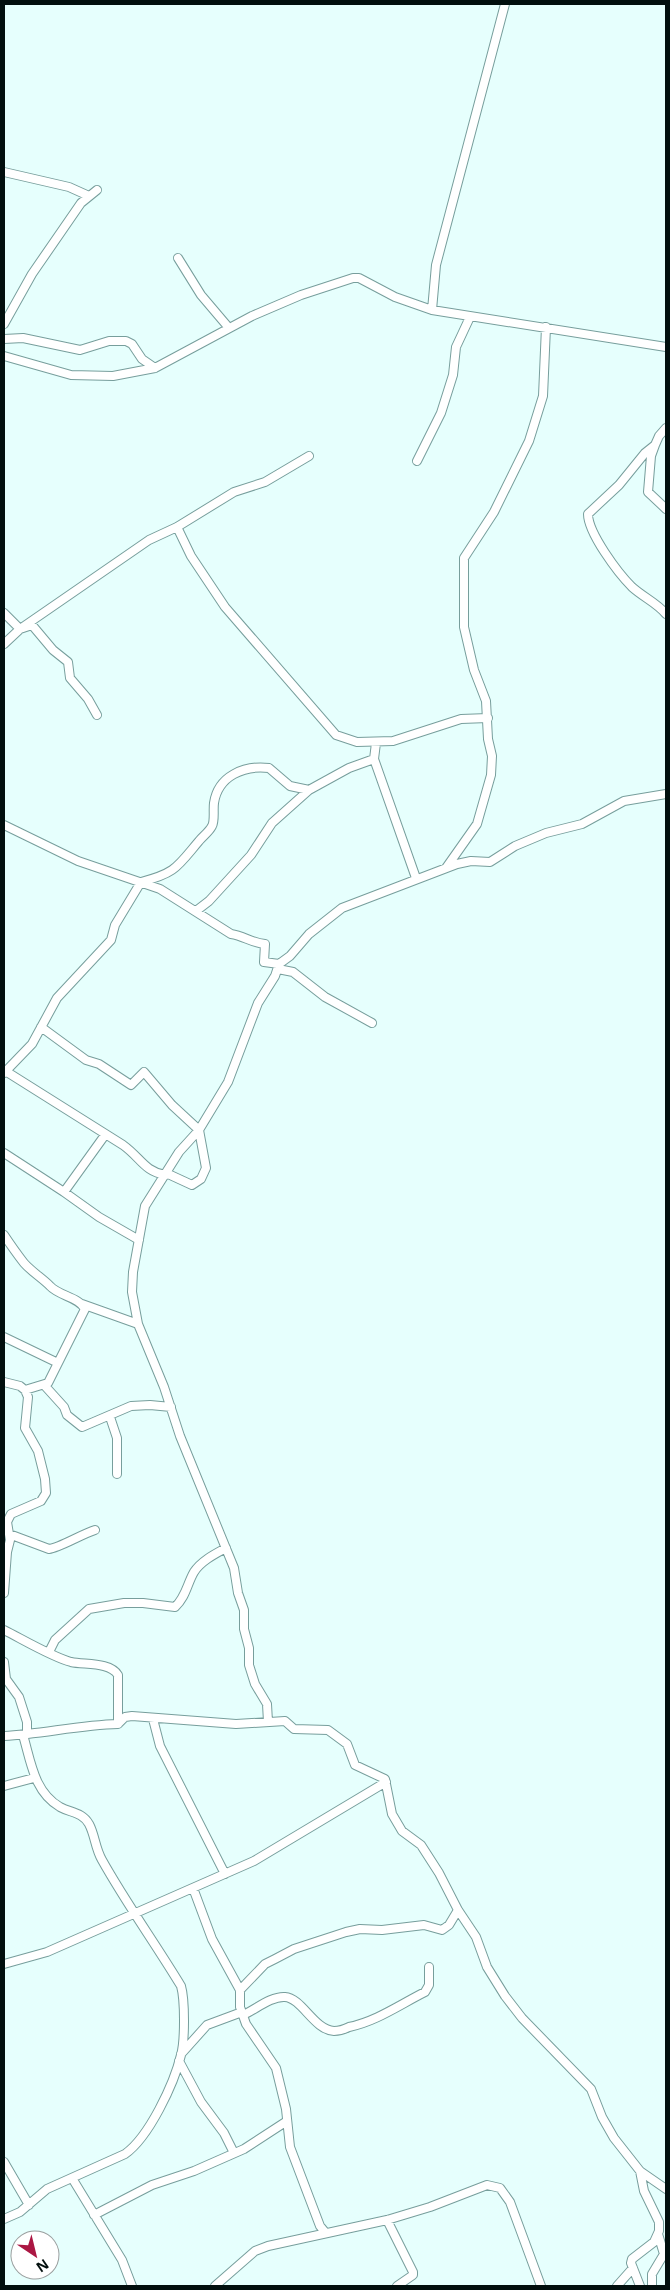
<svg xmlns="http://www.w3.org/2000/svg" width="670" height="2290" font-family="'Open Sans',sans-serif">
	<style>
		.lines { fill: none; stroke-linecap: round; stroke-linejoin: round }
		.minor-casing { stroke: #779e9c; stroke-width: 10 }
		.minor { stroke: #fff; stroke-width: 8 }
	</style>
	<rect width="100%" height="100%" fill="#e6fffd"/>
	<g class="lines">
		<g class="minor-casing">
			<path id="minor" d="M4,172L69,187L89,196
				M178,258L201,295L229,328
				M432,310L436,265L505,4
				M4,324L32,274L81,203L97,190
				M4,339L23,338L80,350L109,341H126L132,344L142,359L155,368
				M4,356L71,375L113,376L155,368L252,316L301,295L353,278H359L395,297L432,310L666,347
				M666,428L659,436L655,445L645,453L619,485L588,514C588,533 618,573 632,587C643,597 657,603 666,614
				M655,445L651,456L648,492L666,509
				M417,461L441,413L453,375L456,347L470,317
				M177,527L191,556L225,607L336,735L357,742L393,741L461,719L488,718
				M4,613L20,629L32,625L53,650L68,662L70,678L88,699L97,715
				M4,644L20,629L149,540L177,527L234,492L265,482L309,456
				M376,743L374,759L416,878
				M4,825L78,861L160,889L231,934C244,936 252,943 265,944L264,962L279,964L290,956L309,934L342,908L457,864L471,861L490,862L515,846L546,833L582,824L624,801L666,794
				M446,868L477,824L491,775L492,756L488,739L486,701L474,670L464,627V558L494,512L529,441L543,396L546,327
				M196,911L209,901L251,855L272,823L309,790
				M278,969L293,972L325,997L372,1023
				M41,1027L86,1060L99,1064L131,1085L144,1072L172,1105L199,1130L206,1168L201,1179L192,1185L166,1173
				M7,1072L123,1145C141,1158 144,1171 165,1175
				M4,1073L32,1044L57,998L111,940L115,925L141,882C176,873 177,867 199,841C203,836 209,832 212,826C215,821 213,810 214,803C218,776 244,765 269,768L290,786L309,790L349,768L374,759
				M4,1153L64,1192L105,1135
				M64,1192L99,1217L139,1240
				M4,1235C10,1244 17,1254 24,1263C32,1272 42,1278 50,1286C59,1296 79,1297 85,1309L48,1383L25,1390L20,1386L4,1382
				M82,1304L138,1324
				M4,1337L58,1363
				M45,1386L64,1407L67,1415L82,1427L131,1406L150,1405L171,1407
				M110,1417L117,1438V1474
				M9,1534L49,1549C59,1548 82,1534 95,1530
				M4,1593L7,1552L10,1540L7,1522L11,1514L41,1501L46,1493L45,1479L38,1451L25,1428L28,1397L25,1390
				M4,1630C22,1639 52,1657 71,1662C85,1665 110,1662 118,1675V1724
				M49,1652L55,1640L89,1609L124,1603H143L175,1607C186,1597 187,1584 194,1572C201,1561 215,1554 226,1548
				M4,1662L6,1679L19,1697L27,1722V1734
				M153,1719L160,1746L225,1874
				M268,1722L267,1704L255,1684L249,1665V1648L244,1629V1610L238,1593L234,1568L180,1436L164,1387L138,1324L132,1292L133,1272L145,1206L179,1152L199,1130L228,1082L258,1003L275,976L279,964
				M4,1736C42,1734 79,1725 118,1724L125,1717L132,1716L236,1724L285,1721L294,1729L328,1730L347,1744L355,1765L385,1779L392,1814L402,1831L421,1845L439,1873L458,1910L476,1937L487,1967L505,1996L522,2018L591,2089L602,2117L614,2138L640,2171L666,2189
				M4,1786L34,1778
				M193,1888L212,1939L240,1990V2007L246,2024L276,2068L286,2109L290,2147L320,2226L325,2232
				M4,1964L47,1952L254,1861L386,1782
				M240,1990L265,1964L275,1959L294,1949L346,1932L360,1929L382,1930L424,1925L442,1930L449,1925L458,1910
				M243,2015C255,2010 271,1996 285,1997C302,1998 314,2030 334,2031C339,2031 345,2029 349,2027C377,2021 399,2005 425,1992L429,1985V1967
				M181,2054L207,2025L242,2012
				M179,2061L201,2102L224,2133L234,2153
				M4,2162L29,2205
				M72,2178L122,2260L132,2286
				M94,2215L152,2185L194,2171L244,2149L287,2121
				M4,2219L20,2212L47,2189L125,2154C149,2137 174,2084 181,2055C185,2041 185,2000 181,1986C155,1943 126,1903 102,1860C95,1848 95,1835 89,1824C82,1812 71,1813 60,1807C34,1792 31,1762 23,1735
				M387,2220L413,2272V2275L397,2286
				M215,2286L255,2251L268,2246L387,2220L430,2207L487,2185L500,2188L510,2202L541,2286
				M617,2286L633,2268
				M640,2286L631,2263L632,2259L654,2242L659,2231V2222L644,2191L640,2171
				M652,2286V2274L664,2254L658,2234"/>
		</g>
		<use href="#minor" class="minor"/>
	</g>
	<rect width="670" height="2290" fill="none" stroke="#020f0e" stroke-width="10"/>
	<g transform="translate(35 2255) rotate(145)"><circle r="24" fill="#ffffff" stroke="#9a9f9f"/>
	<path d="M0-4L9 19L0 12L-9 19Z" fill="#ab1743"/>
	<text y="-8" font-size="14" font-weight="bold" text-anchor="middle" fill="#020f0e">N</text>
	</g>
</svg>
